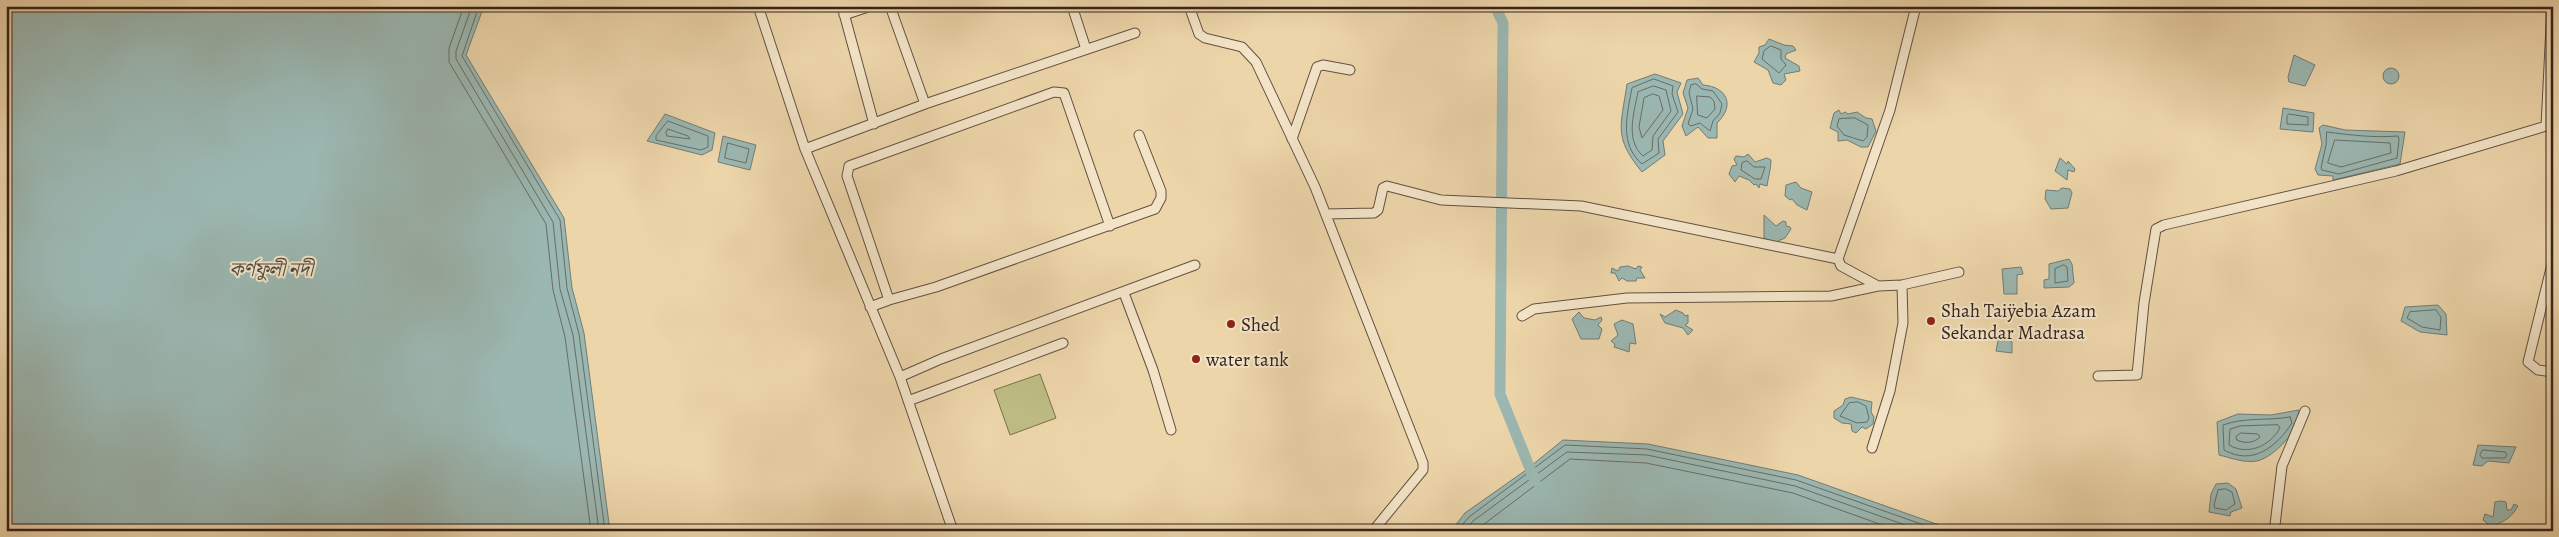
<svg xmlns="http://www.w3.org/2000/svg" width="2559" height="537" font-family="Alegreya,'Noto Serif Bengali',serif">
	<style>
		.green { fill: #bebc84; stroke: #797050 }
		.water { fill: #9bb7b1; stroke: #727c75 }
		.lines { fill: none; stroke-linecap: round; stroke-linejoin: round }
		.shore { stroke: #686d66; stroke-width: 1 }
		.canal { stroke: #9bb7b1; stroke-width: 11 }
		.street-casing { stroke: #625040; stroke-width: 11 }
		.street { stroke: #f3e4c8; stroke-width: 9 }
		.poi-dot { fill: #8f2418; stroke: #f3e4c8; stroke-width: 2 }
		.labels { text-anchor: middle; stroke-width: 4; stroke-linejoin: round; paint-order: stroke }
		.poi-label { font-size: 19px; fill: #34231c; stroke: #f3e4c8; text-anchor: start }
		.water-label { font-size: 20px; font-style: italic; fill: #4e4841; stroke: #f3e4c8 }
	</style>
	<rect width="100%" height="100%" fill="#edd5aa"/>
	<filter id="stains"><feTurbulence type="fractalNoise" baseFrequency=".004" numOctaves="4"/><feColorMatrix values="0 0 0 0 .2 0 0 0 0 .09 0 0 0 0 .02 0 0 0 .5 -.17"/></filter>
	<radialGradient id="worn" r=".72"><stop offset=".6" stop-color="#630" stop-opacity="0"/><stop offset="1" stop-color="#630" stop-opacity=".3"/></radialGradient>
	<path class="green" d="M1040,374L1056,418L1010,435L994,390Z"/>
	<path class="water" d="M6,6H484L466,55L564,218L572,288L584,333L610,531H6Z
		M1769,39L1784,45L1793,46L1796,50L1786,54L1785,58L1799,66L1800,71L1784,74L1786,80L1781,85L1773,83L1768,70L1754,62L1759,53V47L1765,45Z
		M2294,55L2315,65L2305,86L2289,82L2288,77Z
		M2383 76a8 8 0 1 1 16 0a8 8 0 1 1-16 0Z
		M1655,74L1681,83L1677,92L1683,114L1663,141L1665,155L1642,172C1613,137 1621,126 1627,84Z
		M1698,78L1703,85C1728,87 1735,106 1717,123V138H1708L1698,127L1686,136L1682,126L1688,108L1683,93L1687,80Z
		M2283,108L2314,113L2313,132L2280,129Z
		M1839,110L1841,114L1845,112L1848,114L1857,112L1866,118L1872,119L1876,131L1868,147H1861L1847,140L1838,141V132L1830,128L1834,113Z
		M665,114L715,133L712,150L702,155L647,141Z
		M2323,125L2345,130L2405,132L2400,164L2333,180V176L2318,175L2315,169L2322,144L2319,128Z
		M723,136L756,145L750,170L718,162Z
		M1748,154L1755,162L1767,158L1771,160C1771,169 1768,178 1767,186L1760,184L1759,188L1756,184L1754,185L1749,180L1739,176L1735,182L1729,174L1732,166L1737,165L1734,159L1736,156L1744,157Z
		M2060,158L2067,164L2068,161L2075,169L2074,172L2068,170L2067,180L2055,171Z
		M1796,182L1801,188L1812,192L1807,210L1797,205L1792,199L1790,200L1785,196L1786,185Z
		M2062,188L2070,189L2072,193L2068,208L2051,209L2045,199L2046,190L2058,191Z
		M1764,215L1776,226L1783,221L1786,222V226L1790,227L1791,229L1785,238L1778,241L1779,245L1764,238Z
		M2069,259L2072,264L2074,283L2069,287L2044,288V280L2049,279V264Z
		M1628,266L1636,269L1638,266L1642,267L1640,270L1645,278H1637L1636,281H1627L1622,278L1619,281L1615,273H1611L1612,268L1618,271L1620,267Z
		M2021,267L2023,274L2017,275V294H2004L2002,269Z
		M2438,305L2446,314L2447,335L2420,332L2401,321L2405,307Z
		M1676,310L1683,313L1685,316L1688,315V323L1685,325L1693,330L1688,335L1683,328L1665,323L1660,314L1665,317Z
		M1579,312L1584,318L1595,320L1601,317L1602,320L1598,325L1602,329L1599,339H1581L1572,319Z
		M1622,320L1633,324L1636,344L1630,343L1629,352L1614,347L1615,344L1611,341L1618,335L1614,324Z
		M2000,331L2012,342V353L1996,351Z
		M1851,397L1872,402L1871,412L1874,417L1873,424L1866,429L1862,427L1856,433L1852,431L1851,424L1842,423L1834,418V411L1843,405L1845,399Z
		M2299,410C2298,414 2298,420 2296,425C2291,438 2271,458 2257,461C2244,463 2231,458 2219,455L2217,422L2238,414L2271,415Z
		M1563,440L1648,444L1798,475L1956,531H1451L1465,513L1526,470Z
		M2478,445L2516,447L2509,463L2488,461L2482,466L2473,465Z
		M2228,483L2236,489L2242,508L2231,512L2230,516L2209,512L2211,494L2216,484Z
		M2501,501L2506,502L2507,510H2511L2514,504L2518,506C2510,521 2500,522 2486,530L2488,524L2483,520L2485,514L2493,517L2495,502Z"/>
	<g class="lines">
		<path class="shore" d="M464,6L449,48V62L546,224L553,290L565,337L591,531
			M472,6L456,51V59L553,222L560,289L573,335L599,531
			M479,6L462,56L560,220L567,288L579,334L605,531
			M1771,46L1781,50V59L1786,65L1779,73L1762,59L1764,51Z
			M1654,79L1673,86L1672,94L1678,112L1658,139L1659,153L1642,164C1619,144 1627,115 1632,88Z
			M1696,84L1702,89L1713,91L1722,104L1720,113L1713,121L1710,131L1700,123L1691,126L1688,124L1693,109L1689,93L1691,85Z
			M1654,86L1666,90L1671,111L1653,136L1652,150L1643,156C1625,140 1634,113 1638,92Z
			M1653,94L1659,96L1663,110L1642,138L1639,127L1644,98Z
			M1697,96L1710,97L1714,101L1715,109L1707,118L1698,115Z
			M2289,114L2308,117V125L2287,124V116Z
			M1855,118L1868,125L1867,137L1863,141L1844,135L1837,126L1839,119Z
			M668,121L708,136V147L701,150L656,140V136Z
			M668,129L688,136L690,139L667,136L666,133Z
			M2327,132C2351,135 2373,138 2398,136L2399,139L2397,158L2339,174L2322,170L2321,168L2326,145Z
			M2335,140L2390,143L2391,153L2341,167L2328,163Z
			M728,143L749,149L746,163L725,158Z
			M1747,161L1754,167H1765L1761,179H1755L1741,170L1742,163Z
			M2064,265L2067,267L2068,281L2055,283V269Z
			M2436,310L2441,317L2440,330L2422,327L2407,318L2410,312Z
			M1858,402L1866,406L1869,418L1867,422L1857,423L1840,416L1849,403Z
			M2290,417L2292,423C2276,447 2253,466 2224,450L2223,425C2245,417 2267,421 2290,417Z
			M2278,425L2280,428C2270,446 2248,456 2229,445L2230,429L2240,426Z
			M2241,433L2258,434L2260,437C2254,443 2245,444 2237,440L2236,437Z
			M2483,450L2505,452L2507,455L2505,458H2482L2480,455Z
			M2226,489L2232,492L2235,504L2226,510L2215,508L2214,505L2218,490Z
			M1457,531L1469,517L1565,445L1647,449L1796,480L1941,531
			M1465,531L1473,521L1567,452L1647,455L1795,486L1922,531
			M1475,531L1570,459L1646,463L1793,493L1899,531"/>
		<path class="canal" d="M1495,6L1503,23L1500,394L1535,481"/>
		<g class="street-casing">
			<path id="street" d="M758,6L805,149L900,377L953,531
				M842,6L874,124
				M890,6L925,104
				M1072,6L1086,49
				M1189,6L1199,34L1205,38L1242,47L1256,62L1315,187L1423,463V470L1373,531
				M844,15L871,6
				M1292,139L1317,67L1323,65L1350,70
				M805,149L925,104L1135,33
				M1326,214L1374,213L1378,210L1383,188L1387,186L1441,200L1581,206L1838,259L1841,266L1878,286
				M1838,259L1890,110L1916,6
				M2553,260L2528,362L2538,370L2553,372
				M1124,293L1153,370L1171,430
				M889,300L936,287L1155,209L1161,198V191L1139,135
				M870,307L889,300L847,176L849,166L1054,92L1064,93L1110,226
				M1522,316L1534,309L1627,298L1831,296L1878,286L1902,285L1959,272
				M2098,376L2137,375L2144,303L2156,229L2164,225L2396,171L2546,126L2552,6
				M900,377L941,359L1195,265
				M908,401L1063,343
				M1872,448L1890,391L1903,323L1902,285
				M2275,525L2282,466L2305,411"/>
		</g>
		<use href="#street" class="street"/>
	</g>
	<g class="poi-dot">
		<circle cx="1931" cy="321" r="5"/>
		<circle cx="1231" cy="324" r="5"/>
		<circle cx="1196" cy="359" r="5"/>
	</g>
	<g class="labels">
		<g class="poi-label">
			<text x="1941" y="317">Shah Taiÿebia Azam<tspan x="1941" dy="22">Sekandar Madrasa</tspan></text>
			<text x="1241" y="331">Shed</text>
			<text x="1206" y="366">water tank</text>
		</g>
		<g class="water-label">
			<text x="271" y="276">কর্ণফুলী নদী</text>
		</g>
	</g>
	<rect width="2559" height="537" fill="none" stroke="#edd5aa" stroke-width="25"/>
	<rect x="8" y="8" width="2544" height="522" fill="none" stroke="#34231c" stroke-width="2.5"/>
	<rect x="12" y="12" width="2534" height="512" fill="none" stroke="#34231c"/>
	<rect width="100%" height="100%" filter="url(#stains)"/>
	<rect width="100%" height="100%" fill="url(#worn)"/>
</svg>
